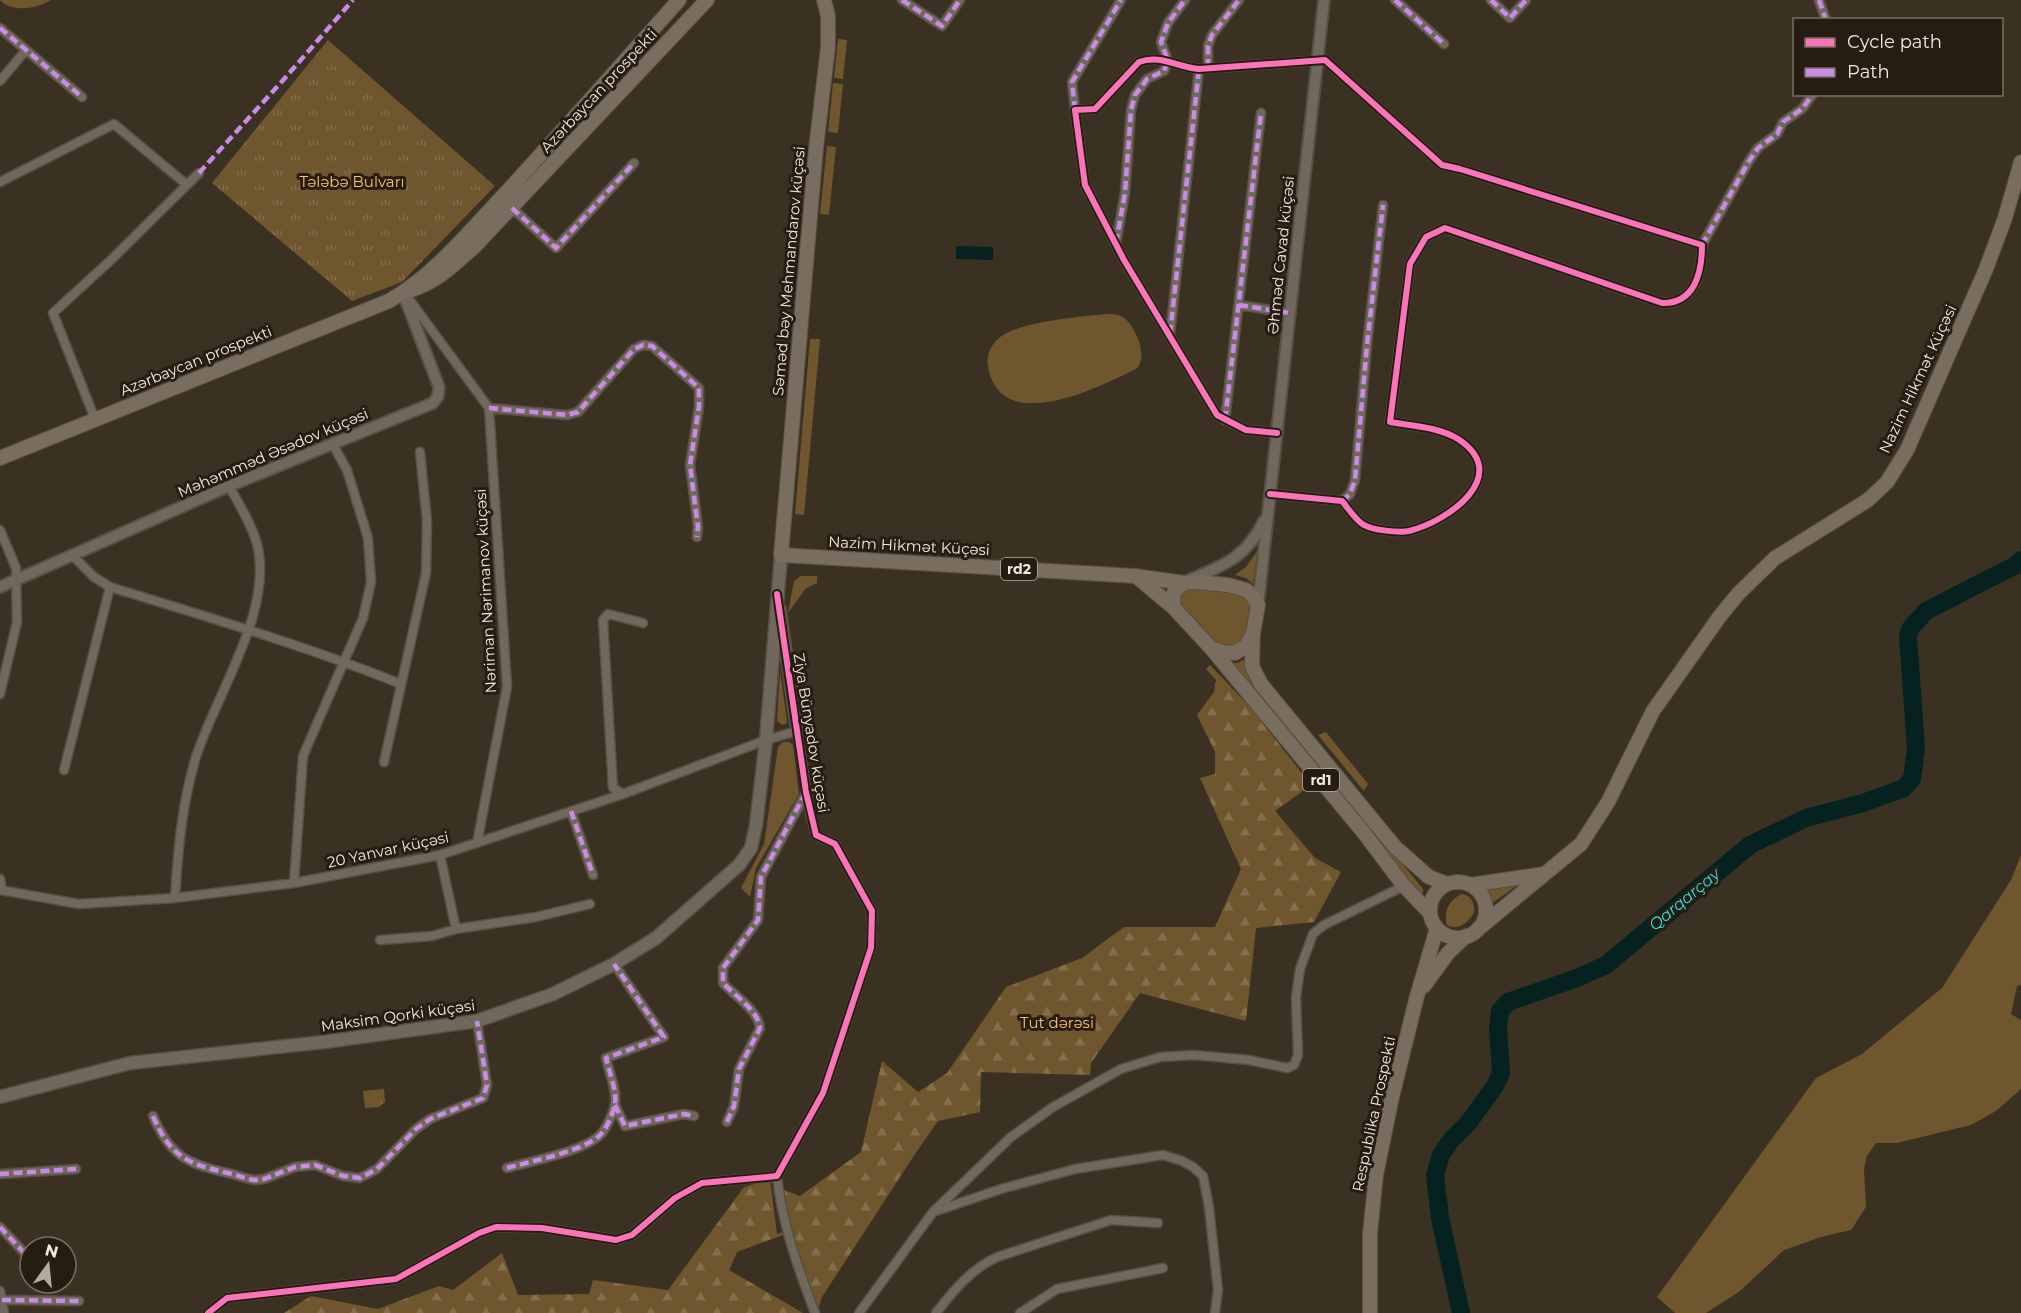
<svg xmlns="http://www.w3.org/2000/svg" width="2021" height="1313" font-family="Montserrat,sans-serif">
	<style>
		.green { fill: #70562e }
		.forest { fill: url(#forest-firs) }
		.park { fill: url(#park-tufts) }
		.water { fill: #052221 }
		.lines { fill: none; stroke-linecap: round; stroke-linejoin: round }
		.river { stroke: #052221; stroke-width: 18 }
		.minor-casing { stroke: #574f43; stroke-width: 11 }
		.tertiary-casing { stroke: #574f43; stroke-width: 14 }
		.secondary-casing { stroke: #574f43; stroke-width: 15 }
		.primary-casing { stroke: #574f43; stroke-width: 16 }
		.minor { stroke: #70685d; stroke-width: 8 }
		.tertiary { stroke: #70685d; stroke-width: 10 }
		.secondary { stroke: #70685d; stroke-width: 12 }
		.primary { stroke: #786d5e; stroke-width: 14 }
		.quiet { stroke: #ca8be6; stroke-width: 4.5; stroke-dasharray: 9 4.5; stroke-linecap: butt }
		.cycleway-casing { stroke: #251d11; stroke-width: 10 }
		.cycleway { stroke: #fb73b8; stroke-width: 6 }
		.labels { text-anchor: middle; stroke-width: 6; stroke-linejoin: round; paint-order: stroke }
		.shield { fill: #251d11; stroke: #b7ac9e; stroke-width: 1.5 }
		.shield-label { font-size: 14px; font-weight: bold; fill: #f5eada }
		.street-label { font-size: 15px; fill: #f5eada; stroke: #251d11 }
		.park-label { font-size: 15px; fill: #fec261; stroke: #251d11 }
		.water-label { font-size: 16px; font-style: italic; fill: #2fdfe1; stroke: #251d11 }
	</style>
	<defs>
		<pattern id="forest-firs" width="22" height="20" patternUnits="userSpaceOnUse" patternTransform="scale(1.5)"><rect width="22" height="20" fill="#70562e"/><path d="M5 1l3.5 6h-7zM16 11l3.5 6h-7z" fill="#856e4c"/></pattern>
		<pattern id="park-tufts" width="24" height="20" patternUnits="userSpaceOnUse" patternTransform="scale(1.5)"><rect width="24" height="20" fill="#70562e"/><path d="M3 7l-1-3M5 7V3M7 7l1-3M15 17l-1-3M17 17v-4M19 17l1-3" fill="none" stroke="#856e4c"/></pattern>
	</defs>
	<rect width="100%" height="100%" fill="#3a3122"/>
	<path class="green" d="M0,0H51C36,9 12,13 0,0Z
		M838,39L847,40L843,79L834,78Z
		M833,83L843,84L838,133L828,132Z
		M827,146L836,147L829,215L820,214Z
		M1106,314C1112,314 1119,314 1124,318C1136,327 1149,357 1136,369C1099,387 1000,438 988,366C986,354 992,342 1003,335C1027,321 1077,317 1106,314Z
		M810,339H820L804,515L795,514Z
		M1258,550L1253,584L1246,578L1235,575L1246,567Z
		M801,576H817V583L806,588L788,613L794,581Z
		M1186,588L1241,592L1249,602L1251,608L1248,632L1240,644L1229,648L1210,643L1178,604V594Z
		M1245,659L1251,679L1423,889V894L1418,892L1230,663H1237Z
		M780,670L787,721L786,724L782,725L777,721Z
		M1326,732L1368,784L1364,791L1318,735Z
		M783,742H789L793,745L799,794L756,868L750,897L741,888L764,844L778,747Z
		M2021,855V985L2017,986L2011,1014L2021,1020V1089L1996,1111L1971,1125L1897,1143H1876L1867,1156L1864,1168L1866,1207L1851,1230L1821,1237L1784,1250L1740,1291L1706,1313H1675L1657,1297L1816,1078L1862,1054L1942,988L2011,880Z
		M1520,883L1490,905L1488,893L1484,888Z
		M1462,894C1472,896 1475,903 1474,913C1467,923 1459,931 1447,925C1443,912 1449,899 1462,894Z"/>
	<path class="forest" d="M1210,665L1251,708L1311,785L1275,811L1315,858L1341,872L1314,922L1256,928L1246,1021L1140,993L1091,1063L1090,1075L981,1072L980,1112L938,1121L915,1154L822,1297L817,1312L791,1232L737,1252L729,1270L803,1313H284L311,1296L378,1309L439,1286L453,1290L502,1253L518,1295L589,1294L593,1280L668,1290L744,1187L770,1179L777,1234L790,1230L781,1189L800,1196L861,1152L882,1061L918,1092L947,1073L1006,987L1082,958L1124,927H1215L1241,869L1200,778L1215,774V752L1197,715L1214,692L1216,680L1206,669Z"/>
	<path class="park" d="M328,40L495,186L402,282L352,301L212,183Z
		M384,1089L385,1102L379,1107L365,1108L363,1091Z"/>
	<path class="water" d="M956,246L993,247V260L956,259Z"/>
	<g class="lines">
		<path class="river" d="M1461,1313L1440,1218L1435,1175L1441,1155L1451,1140L1469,1122L1495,1086L1501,1073L1498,1029L1500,1011L1508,1002L1577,978L1606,965L1750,845L1806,818L1863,803L1904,788L1912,779L1916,748L1908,637L1910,629L1926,611L2016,565L2021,560"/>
		<g class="minor-casing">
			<path id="minor" d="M902,0L942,26L960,0
				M1395,0L1444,44
				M1491,0L1510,18L1526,0
				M1819,0L1826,20
				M0,28L82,97
				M1208,68V46L1212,35L1239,0
				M0,81L26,50
				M1075,110L1072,82L1121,0
				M0,182L114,124L187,185
				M512,208L556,248L634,163
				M1116,243L1125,193L1131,110L1135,95L1147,79L1164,71L1168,61L1161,42L1168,23L1185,0
				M1702,245L1749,161L1758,148L1777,134L1783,122L1802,109L1813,94
				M406,295L489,408L507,687L477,843
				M1239,305L1290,313
				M1170,334L1199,69
				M489,408L567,415L578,412L634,349L643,345L652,346L699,388V407L690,465L698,527L697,537
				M95,419L53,313L112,259L199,173
				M1225,420L1261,113
				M1270,494L1342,501C1348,508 1356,521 1364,525C1372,530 1399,533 1409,531C1449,521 1513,475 1458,439C1439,427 1412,426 1390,422L1410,264L1426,237L1445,228L1662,303C1695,304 1702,272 1702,245L1460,169L1442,165L1325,60L1199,69C1177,67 1160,54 1139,62L1095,109L1075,110L1085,185L1124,260L1217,415L1246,430L1277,433
				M1342,501L1350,494L1355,480L1367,345L1383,205
				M0,530L16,568L17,622L0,694
				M110,587C208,617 306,646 401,684
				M384,762L426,573L427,521L420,452
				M64,770L110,587L94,577L73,556
				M623,794L613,788L603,620L608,614L643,623
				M571,811L593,875
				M440,855L456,929
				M0,879L2,890
				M294,883L303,756L363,618L371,582L368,538L347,470L332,443
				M0,890L79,904L175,898L294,883L440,855L623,794L766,740L797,731L810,813L816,835L835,844L872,911L871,948L823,1093L777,1176L702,1183L675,1198L632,1235L616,1240L542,1228L496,1227L479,1233L396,1279L227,1298L208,1313
				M175,898C178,850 182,803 196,757C216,694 274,611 257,544C251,523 239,504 229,486
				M380,940L432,936L456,929L536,917L590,904
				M615,1105L625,1126L684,1114L694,1116
				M153,1116C170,1156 187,1164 228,1173C237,1175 246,1179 255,1180L264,1179L295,1167L315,1165L343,1176L360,1178L377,1169L416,1129L430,1119L483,1098L487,1085L477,1021
				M727,1122L734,1106L739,1069L760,1028C758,1010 735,996 723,983V968L758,920L761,877L806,793
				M507,1168C531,1161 581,1152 599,1136C606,1130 613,1114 615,1104C617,1090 609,1072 606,1058L664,1037L614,964
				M0,1174L76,1169
				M777,1176C782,1224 798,1268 815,1313
				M936,1211L1001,1189L1075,1169L1163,1155L1182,1161L1193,1167L1203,1176L1209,1207L1218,1290L1215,1313
				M0,1227L30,1259
				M0,1291L4,1313
				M2,1300L79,1301
				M859,1313L933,1212L1011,1137L1053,1107L1121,1069L1160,1057L1194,1055L1249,1060L1287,1068L1294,1065L1298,1055L1296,997L1300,969L1313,934L1324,925L1404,886
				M936,1313C954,1290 970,1270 997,1257L1111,1220L1158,1223
				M1020,1313L1057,1289L1163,1268"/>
		</g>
		<g class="tertiary-casing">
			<path id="tertiary" d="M1187,581C1224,565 1245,559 1264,521
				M0,587L229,486L433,403L438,396L439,387L403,293
				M1258,605L1324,0
				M780,609L797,731"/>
		</g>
		<g class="secondary-casing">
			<path id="secondary" d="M0,1097L130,1063L324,1042L477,1021L553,994L614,964L656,938L739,865L751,848L756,825L766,740L781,555"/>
		</g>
		<g class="primary-casing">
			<path id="primary" d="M824,0L828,16V47L816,148L781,555L1135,576L1184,583
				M411,290C437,282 455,264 475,246L707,0
				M0,458L389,301C433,276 467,234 502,197C562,132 620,66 679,0
				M1137,577L1173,607L1211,648L1222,652L1235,653L1246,646L1253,634L1258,605L1251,594L1246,590L1228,585L1196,582L1184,583L1175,590L1173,596V607
				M1253,634L1252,666L1261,684L1395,847L1429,877L1447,884
				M1211,648L1364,833L1404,886L1430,913
				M1430 910a28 28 0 1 1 56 0a28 28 0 1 1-56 0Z
				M1470,885L1544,874
				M1478,929L1581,844L1608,802L1653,711L1720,616L1738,594L1775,558L1868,500L1887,482L1907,450L1986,269L2005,218L2021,162
				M1424,986L1448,953L1466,936
				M1370,1313V1234L1376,1175L1392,1097L1417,996L1437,928"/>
		</g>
		<use href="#minor" class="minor"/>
		<use href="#tertiary" class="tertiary"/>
		<use href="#secondary" class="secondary"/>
		<use href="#primary" class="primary"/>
		<path class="quiet" d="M902,0L942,26L960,0
			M1395,0L1444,44
			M1491,0L1510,18L1526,0
			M1819,0L1826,20
			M0,28L82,97
			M1208,68V46L1212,35L1239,0
			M1075,110L1072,82L1121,0
			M199,173L285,78L353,0
			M512,208L556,248L634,163
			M1116,243L1125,193L1131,110L1135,95L1147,79L1164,71L1168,61L1161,42L1168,23L1185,0
			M1702,245L1749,161L1758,148L1777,134L1783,122L1802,109L1813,94
			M1239,305L1290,313
			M1170,334L1199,69
			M489,408L567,415L578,412L634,349L643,345L652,346L699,388V407L690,465L698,527L697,537
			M1225,420L1261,113
			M1342,501L1350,494L1355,480L1367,345L1383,205
			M571,811L593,875
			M615,1105L625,1126L684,1114L694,1116
			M153,1116C170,1156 187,1164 228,1173C237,1175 246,1179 255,1180L264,1179L295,1167L315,1165L343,1176L360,1178L377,1169L416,1129L430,1119L483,1098L487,1085L477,1021
			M727,1122L734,1106L739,1069L760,1028C758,1010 735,996 723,983V968L758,920L761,877L806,792
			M507,1168C531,1161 581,1152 599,1136C606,1130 613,1114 615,1104C617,1090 609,1072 606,1058L664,1037L614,964
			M0,1174L76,1169
			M0,1227L30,1259
			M2,1300L79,1301"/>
		<g class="cycleway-casing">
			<path id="cycleway" d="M1270,494L1342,501C1348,508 1356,521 1364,525C1372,530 1399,533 1409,531C1449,521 1513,475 1458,439C1439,427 1412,426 1390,422L1410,264L1426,237L1445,228L1662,303C1695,304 1702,272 1702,245L1460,169L1442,165L1325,60L1199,69C1177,67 1160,54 1139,62L1095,109L1075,110L1085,185L1124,260L1217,415L1246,430L1277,433
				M208,1313L227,1298L396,1279L479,1233L496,1227L542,1228L616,1240L632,1235L675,1198L702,1183L777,1176L823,1093L871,948L872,911L835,844L816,835L806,792L777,594"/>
		</g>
		<use href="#cycleway" class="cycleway"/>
	</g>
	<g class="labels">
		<g class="shield">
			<rect x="1001" y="558" width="36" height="22" rx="4.5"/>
			<rect x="1303" y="769" width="36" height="22" rx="4.5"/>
		</g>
		<g class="shield-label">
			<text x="1019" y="574">rd2</text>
			<text x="1321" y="785">rd1</text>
		</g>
		<g class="street-label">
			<text transform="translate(599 91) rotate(-47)" y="5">Azərbaycan prospekti</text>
			<text transform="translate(1281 255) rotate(-84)" y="5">Əhməd Cavad küçəsi</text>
			<text transform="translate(789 271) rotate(-85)" y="5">Səməd bəy Mehmandarov küçəsi</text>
			<text transform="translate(196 361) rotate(-22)" y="5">Azərbaycan prospekti</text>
			<text transform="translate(1918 379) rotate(-65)" y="5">Nazim Hikmət Küçəsi</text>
			<text transform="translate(273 453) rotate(-23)" y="5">Məhəmməd Əsədov küçəsi</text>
			<text transform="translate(909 546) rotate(3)" y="5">Nazim Hikmət Küçəsi</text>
			<text transform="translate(486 591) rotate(-93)" y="5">Nəriman Nərimanov küçəsi</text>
			<text transform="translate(811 733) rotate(81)" y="5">Ziya Bünyadov küçəsi</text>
			<text transform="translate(388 850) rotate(-12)" y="5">20 Yanvar küçəsi</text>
			<text transform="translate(398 1016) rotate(-8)" y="5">Maksim Qorki küçəsi</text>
			<text transform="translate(1374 1114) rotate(-78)" y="5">Respublika Prospekti</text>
		</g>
		<g class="park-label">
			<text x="352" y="187">Tələbə Bulvarı</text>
			<text x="1057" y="1028">Tut dərəsi</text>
		</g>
		<g class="water-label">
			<text transform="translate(1684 899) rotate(-40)" y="6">Qarqarçay</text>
		</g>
	</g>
	<rect x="1793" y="18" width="210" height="78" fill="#251d11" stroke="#786f61" stroke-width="1.5"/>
	<rect x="1805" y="38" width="30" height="9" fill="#fb73b8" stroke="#786f61" stroke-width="1.5"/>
	<text x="1847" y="48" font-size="18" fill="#f5eada">Cycle path</text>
	<rect x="1805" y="68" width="30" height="9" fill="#ca8be6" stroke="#786f61" stroke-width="1.5"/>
	<text x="1847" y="78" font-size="18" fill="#f5eada">Path</text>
	<g transform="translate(48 1265) rotate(15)"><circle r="28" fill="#251d11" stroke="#786f61" stroke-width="1.5"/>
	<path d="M0-4.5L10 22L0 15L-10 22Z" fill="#b4a99a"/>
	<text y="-9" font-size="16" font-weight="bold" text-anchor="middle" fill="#f5eada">N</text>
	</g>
</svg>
